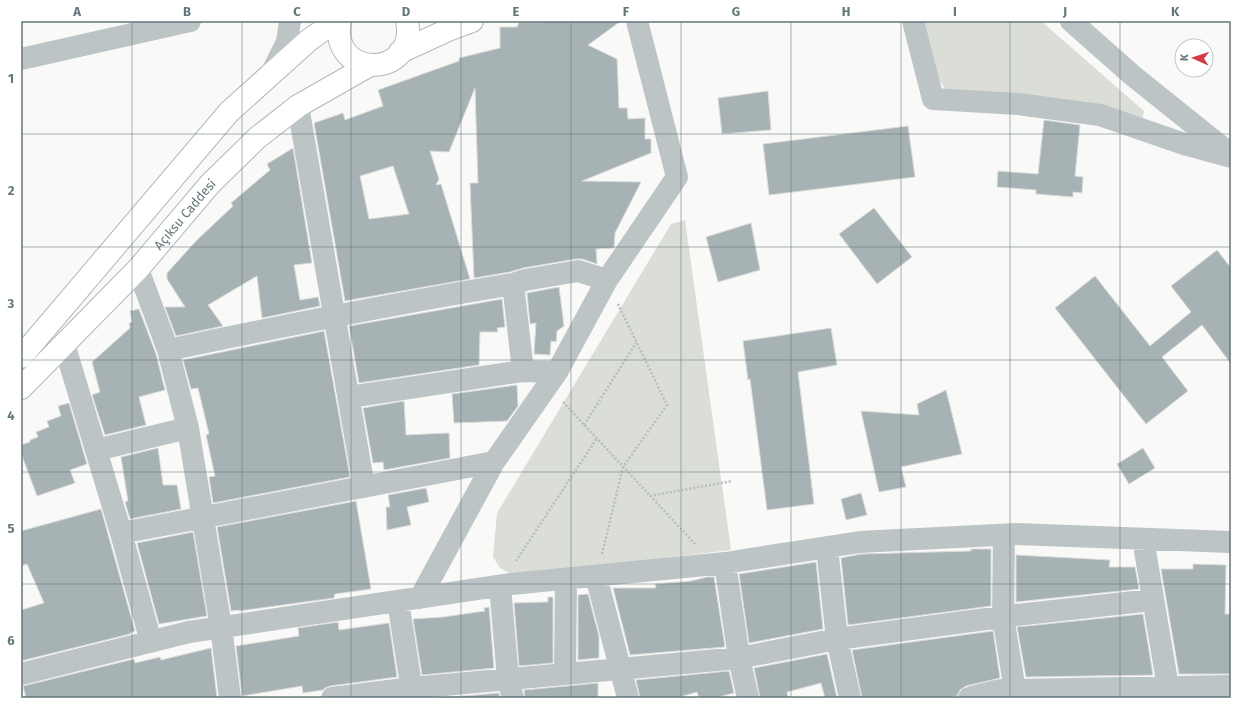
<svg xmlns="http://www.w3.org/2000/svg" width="1252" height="719" font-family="'Fira Sans',sans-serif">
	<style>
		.green { fill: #dbded7 }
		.building { fill: #a6b2b4; stroke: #dbdbda; fill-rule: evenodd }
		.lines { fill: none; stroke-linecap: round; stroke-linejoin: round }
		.major-casing { stroke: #b1b9ba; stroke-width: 24 }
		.path { stroke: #b8bdbe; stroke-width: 2.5; stroke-dasharray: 2 2; stroke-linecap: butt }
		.minor { stroke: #bdc4c5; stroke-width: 22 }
		.major { stroke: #fff; stroke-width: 22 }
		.grid { fill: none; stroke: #62777a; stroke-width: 1; stroke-opacity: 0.55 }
		.labels { text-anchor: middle; stroke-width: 4; stroke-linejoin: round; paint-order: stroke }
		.street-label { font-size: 13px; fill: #62777a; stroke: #fff }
		.neatline { fill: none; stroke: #62777a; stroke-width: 1.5 }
		.grid-label { font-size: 13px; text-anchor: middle; font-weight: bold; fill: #62777a }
	</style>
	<rect width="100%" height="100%" fill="#f9f9f8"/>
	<path class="green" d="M923,21H1041L1144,111L1141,124L948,94L938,78Z
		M685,220L731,550L516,576L500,568L493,557L497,513L671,224Z"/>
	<path class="building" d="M544,21H621L588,45L617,59L619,108H627L628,119L645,118V139H651V153L582,181L641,182L615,233L614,248L596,249L597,264L582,259H576L523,268L510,272L474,278L470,183H478L475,88L449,152L430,151L439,179L436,185L441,184L470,279L345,301L314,123L343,113L345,120L383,106L378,90L459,61V58L500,48V27H517L519,22H544ZM393,166L409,214L369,219L360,176Z
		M768,91L771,130L722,134L718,98Z
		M1044,120L1080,125L1075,176L1083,177L1082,193L1073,192V197L1036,194V190L997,187L998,171L1038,174Z
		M908,126L915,177L769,195L763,144Z
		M293,148L312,263L294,265L300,300L318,297L320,306L262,318L257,276L208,305L223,326L176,336L165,307H185L167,279V273L196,241L233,206L231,203L270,170L267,164Z
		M874,208L912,257L877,284L839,234Z
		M751,223L760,270L718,282L706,237Z
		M1217,250L1231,268V364L1202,325L1162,357L1188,391L1146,424L1055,308L1095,276L1150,346L1191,312L1171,286Z
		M559,287L564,326L557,331L556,342L551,341L550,355L534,354L536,323L530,324L527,293Z
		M502,299L505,327L497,328L498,332H480L479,365L359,383L349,326Z
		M139,309L156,354L165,390L139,397L146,425L105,435L92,395L100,392L92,362L130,328L129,323L132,322L130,311Z
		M831,328L837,365L798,372L814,504L767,510L750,379L748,380L743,341Z
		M324,331L350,477L213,503L209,477L215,476L206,435L209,434L198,388L191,389L183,360Z
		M517,385L518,406L507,421L454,423L452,394Z
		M946,390L962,454L901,467L906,487L879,492L861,411L919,415L917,404Z
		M404,401L406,435L449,433L450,458L384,470L383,462L373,463L363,408Z
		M69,403L87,464L70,470L75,483L37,496L21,453V445L30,442V440L38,437L36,432L49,427L47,421L61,416L58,406Z
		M158,448L163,485H177L181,509L130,519L125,502L128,501L121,457Z
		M1143,448L1155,468L1129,484L1117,464Z
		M426,488L429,502L407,507L411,525L387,530L386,507H390L388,495Z
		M861,493L867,515L846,520L841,499Z
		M356,501L371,589L335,594L334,598L239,611V610L231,611L217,527Z
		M101,509L135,631L130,633V634L21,661V610L44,603L27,564L21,566V531Z
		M193,532L207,616L159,624L137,543Z
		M971,549H991V606L848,625L841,558L861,554L971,551Z
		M1016,555L1110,560L1109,567H1135L1139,589L1016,602Z
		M816,562L823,629L749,643L739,574Z
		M1193,564L1226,565L1225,614H1231V674H1179L1161,569H1193Z
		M707,577H714L725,647L630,655L613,588H656L655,584L691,581Z
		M588,594L599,636V658L578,660V595Z
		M548,597H553V663L519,666L514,603L548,602Z
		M489,607L494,668L422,675L413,619L443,617L485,611L484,608Z
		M1143,614L1153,675L1026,677L1017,627Z
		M338,622L339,630L389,623L397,677L330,686L325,688L323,690L303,693L302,686L242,696L236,646L299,636L298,628Z
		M993,631L1000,678L966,686L960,690L957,696L948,698H862L852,650Z
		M211,648L217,698H26L23,686L134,659L135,663L160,657L161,660Z
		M827,654L837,698H825L821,683L787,692L788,698H760L754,668Z
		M729,671L734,693L715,698H699L697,692L676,698H640L636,680Z
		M598,683V698H525L524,690Z
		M499,693L500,698H440Z"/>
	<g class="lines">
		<g class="major-casing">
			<g id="major">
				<path d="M340,21C329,81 419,78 407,21"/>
				<path d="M400,52L448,30L472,21"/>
				<path d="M21,357L229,112L309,40L336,21"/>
				<path id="s1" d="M21,388L138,269L210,184L257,138L298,106L370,65"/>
			</g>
		</g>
		<path class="path" d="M563,402L696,545
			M584,425L636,343
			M650,496L732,481
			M602,554L623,467L667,405L618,304
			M516,561L597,438"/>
		<path class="minor" d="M913,21L933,99L1018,104L1100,115L1187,145L1231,157
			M1071,21L1132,75L1228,152
			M21,59L190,21
			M271,74L287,42L290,21
			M298,106L364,487
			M138,269L168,350L188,428L221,627L230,698
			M513,284L523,371
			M64,344L121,533L151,642
			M168,350C282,326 397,303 513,284L525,280L578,271L607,280
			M349,397L523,371L557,372
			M96,450L188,428
			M121,533L494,462
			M1004,535L1003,617L1015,690
			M1143,539L1168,687V698
			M827,548L837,639L850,698
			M725,563L739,658L748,698
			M596,576L628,698
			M500,586L508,679L513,698
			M420,598L494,462L557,372L607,280L677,177L637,21
			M398,601L413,698
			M565,673L566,579
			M21,674L189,632L511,584L725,563L860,542L1016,534L1231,542
			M332,698L412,688L739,658L837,639L1016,615L1152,600
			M969,698C983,694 1001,688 1015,690L1231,686"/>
		<use href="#major" class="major"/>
	</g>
	<path class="grid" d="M132,21V698M242,21V698M351,21V698M461,21V698M571,21V698M681,21V698M791,21V698M901,21V698M1010,21V698M1120,21V698M21,134H1231M21,247H1231M21,360H1231M21,472H1231M21,584H1231"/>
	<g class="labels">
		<g class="street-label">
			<text dy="5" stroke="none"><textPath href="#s1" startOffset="239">Açıksu Caddesi</textPath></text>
		</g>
	</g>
	<rect width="1252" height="719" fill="none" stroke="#ffffff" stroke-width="44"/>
	<g transform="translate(1194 58) rotate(273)"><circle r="19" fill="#ffffff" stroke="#c0c9ca"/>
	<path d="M0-3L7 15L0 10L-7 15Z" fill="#d63b43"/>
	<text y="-6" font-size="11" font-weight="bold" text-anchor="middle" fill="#62777a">K</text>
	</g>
	<rect x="22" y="22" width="1208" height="675" class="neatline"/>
	<g class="grid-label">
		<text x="77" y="16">A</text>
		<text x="187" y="16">B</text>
		<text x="297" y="16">C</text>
		<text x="406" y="16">D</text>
		<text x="516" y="16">E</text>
		<text x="626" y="16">F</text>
		<text x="736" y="16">G</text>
		<text x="846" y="16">H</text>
		<text x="955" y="16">I</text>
		<text x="1065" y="16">J</text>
		<text x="1175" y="16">K</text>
		<text x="11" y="83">1</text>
		<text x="11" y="195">2</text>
		<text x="11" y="308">3</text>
		<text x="11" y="420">4</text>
		<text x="11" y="533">5</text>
		<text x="11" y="645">6</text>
	</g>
</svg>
